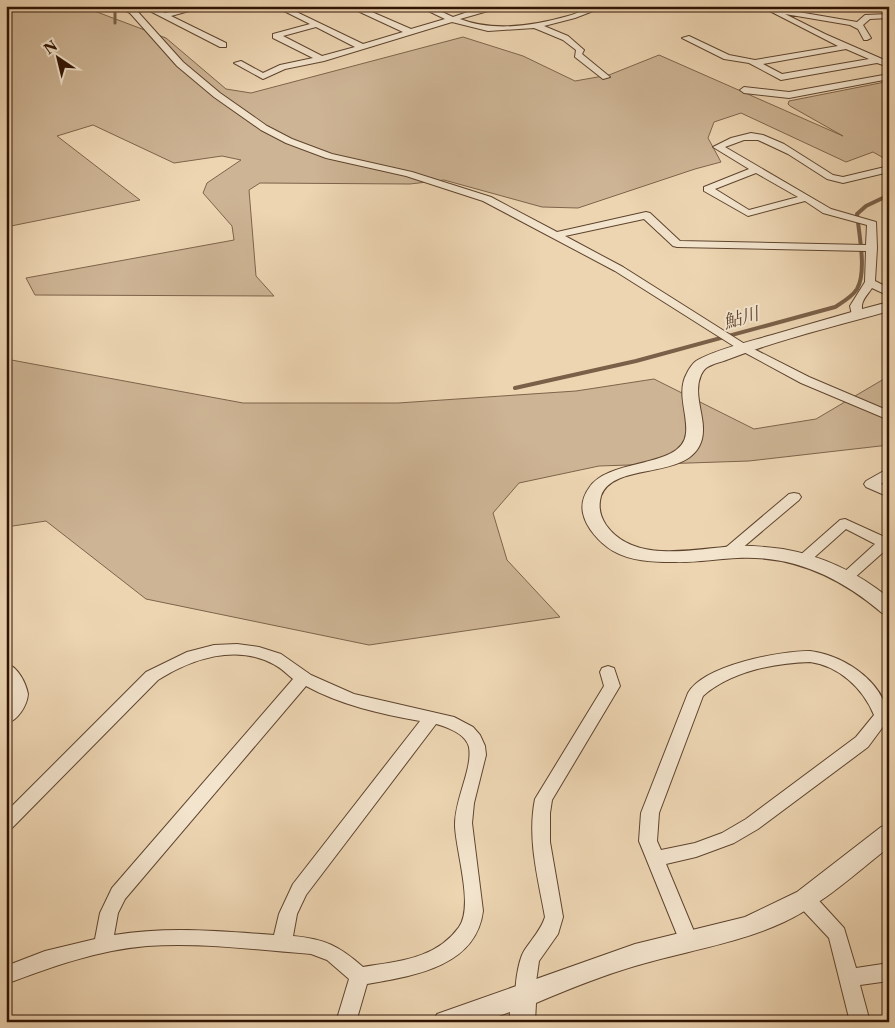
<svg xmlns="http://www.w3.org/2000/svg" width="895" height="1028" font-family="'Libre Caslon Text','Noto Serif JP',serif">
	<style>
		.green { fill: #cdb494; stroke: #7e644b }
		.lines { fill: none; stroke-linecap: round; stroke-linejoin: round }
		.stream-far1 { stroke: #7a6048; stroke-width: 3 }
		.stream { stroke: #7a6048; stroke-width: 4 }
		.minor-casing { stroke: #5e442e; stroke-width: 2 }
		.tertiary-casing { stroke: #5e442e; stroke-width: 2 }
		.minor { fill: #f3e4cd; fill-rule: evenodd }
		.tertiary { fill: #f3e4cd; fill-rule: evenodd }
		.labels { text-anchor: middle; stroke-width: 4; stroke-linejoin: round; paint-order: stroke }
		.water-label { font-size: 18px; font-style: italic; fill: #614630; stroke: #f3e4cd }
	</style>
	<rect width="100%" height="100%" fill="#edd5b2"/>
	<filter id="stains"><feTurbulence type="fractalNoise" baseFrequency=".004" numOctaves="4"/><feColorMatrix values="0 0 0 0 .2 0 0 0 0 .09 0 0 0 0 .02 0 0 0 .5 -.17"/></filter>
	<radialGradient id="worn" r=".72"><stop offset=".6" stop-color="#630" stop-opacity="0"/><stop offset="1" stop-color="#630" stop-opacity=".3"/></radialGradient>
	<path class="green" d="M6,6H81L166,38L226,89L251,93L463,37L523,56L575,81L609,75L659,55L843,136L790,106L788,104L789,101L885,82H889V161L873,152L846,162L741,113L714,122L708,138L721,162L695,169L578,208L542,207L444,180L410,184L260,183L249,190L256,276L274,296L35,295L26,278L234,240L232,226L203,193L207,183L241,160L222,156L174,163L93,125L57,136L140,200L6,227Z
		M6,359L243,403H398L576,391L654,379L754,429L816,419L889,376V445L749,461L599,466L519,483L493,513L507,560L560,617L369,645L146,599L46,521L6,527Z"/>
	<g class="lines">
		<path class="stream-far1" d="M115,6V23"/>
		<path class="stream" d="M515,388L636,361L835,307C843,302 852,297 857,289C867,272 859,234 857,214L866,206L889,195"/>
		<g class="minor-casing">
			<path id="minor" d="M117,6H128L134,9L151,6L165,13L193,6H207L171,16L226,43V47H220L148,10L138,12L183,62L220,93L267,126L292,139L332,154L412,172L491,197L557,232L646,212L650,213L680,241L866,245L867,225L823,213L805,201L748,216L704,191V187L749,169L713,147L731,138L751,133L763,135L784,144L833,175L843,177L889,166V172L843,183L827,179L788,154L758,140H744L725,147L831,209L876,222L877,248L875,281L889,288V296L872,288C866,297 858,303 864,315L858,318L852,315L850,306L865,282L866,251L677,247L673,246L644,219L565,236L623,267L748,346L809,377L889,411V420L801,383L740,350L615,271L483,201L406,176L326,158L286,143L261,130L214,97L177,66L130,13ZM756,173L798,197L749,210L715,189Z
				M274,6H284L363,44L403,32L347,6H358L411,29L445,19L418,6H429L453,17L485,6H495V9L460,19C494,32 533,26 568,16C581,12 592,6 606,6L575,18L544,26L568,36L584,50L582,54L610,77L603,79L575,57L576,50L563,40L539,30L534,28L488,31L452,22L324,61L285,69L263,79L234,63L241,61L263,73L280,65L313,58L273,38V34L310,24ZM316,27L355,47L322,56L283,36Z
				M760,6H770L778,10L781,9L857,22L865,15L889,14V18L870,19L863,25L871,38L867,40H864L858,29L850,25L785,14L825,34L889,62V67L877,63L781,80L749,63L724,59L682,38L689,36L729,55L755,60L838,46ZM846,49L869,59L782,74L763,64Z
				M889,74V79L789,98L744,93L740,90L744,87L789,92Z
				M889,468V478L881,484L889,487V497L866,487L864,484L866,481Z
				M794,493L799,494L801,497L799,500L734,555H724L722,552L724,549L789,494Z
				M845,519L889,539V547L852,580H842L840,577L842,574L875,544L846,529L808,563H798L796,560L798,557L840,520Z
				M237,644L259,647L281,654L311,675L354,694L454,717L473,727L480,735L485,746L486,755L474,803L472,823L483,911C476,967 413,976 367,984L356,1022H336L349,979L327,960L311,954C257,950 201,942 147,946C98,950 51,967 6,984V966L45,951L95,939L100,913L112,888L293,679C287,674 281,668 275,665C237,643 191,659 158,680L12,828L6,830V812L146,672L187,652L214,645ZM306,686C341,705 380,714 420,721L293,884L279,914L274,935C220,931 168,926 114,935L118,913L125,899ZM436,724C447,727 466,734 469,747C473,769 454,800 455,826C456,852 474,906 459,927C436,959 399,961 363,967C339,946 325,939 293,936L297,914L306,895Z
				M810,651C847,656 889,685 889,725L885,724L868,747L758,829L734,843L696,857L666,864L698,941L696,947L689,949L682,947L639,841L641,813L688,693C704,665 780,651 810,651ZM810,662C839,666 863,688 874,715L856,737L746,819L722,833L695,843L661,850L657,841L659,813L703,696C730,672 774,663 810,662Z
				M6,663C18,667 26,683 28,694C27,706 18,720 6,724V707L11,699L12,694L6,680Z
				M608,666L614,668L620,686L552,800L550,813V842L563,917L558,934L539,961L534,996L531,1002L524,1005L517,1002C513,992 518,961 524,951C531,940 541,930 545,917C538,878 527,839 535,799L604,686L600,672L602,668Z
				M805,891L812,893L844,928L856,968L889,963V981L860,985L870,1022H850L829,938L798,905L796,899L798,893Z"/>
		</g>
		<g class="tertiary-casing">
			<path id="tertiary" d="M889,302V311C836,326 781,339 729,359C722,362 710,364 705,369C703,371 702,373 701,375C692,396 707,418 702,439C691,482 614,460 601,496C598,507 600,516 606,525C634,564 694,549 734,546C751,545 767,547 783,549C823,556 857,572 889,598V615L882,613C840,577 793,555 737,558C715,559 694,563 672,562C653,562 630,561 613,551C600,543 586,528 583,513C581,503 584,495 589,488C609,457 683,469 686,433C688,414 676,392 687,373C689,369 692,364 696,361C714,350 751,341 772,335C811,324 849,312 889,302Z
				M889,825V847C856,873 823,904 784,922C737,944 685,951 635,966C601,976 569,989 536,1003L535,1022H509L510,1012L482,1022H433L437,1014L635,944L745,917L797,892L881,827Z"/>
		</g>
		<use href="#minor" class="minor"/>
		<use href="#tertiary" class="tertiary"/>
	</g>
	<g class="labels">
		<g class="water-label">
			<text transform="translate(741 318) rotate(-15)" y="6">鮎川</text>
		</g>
	</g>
	<rect width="895" height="1028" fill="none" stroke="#edd5b2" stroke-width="25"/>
	<rect x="8" y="8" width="880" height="1013" fill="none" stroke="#2f1302" stroke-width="2.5"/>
	<rect x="12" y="12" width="870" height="1003" fill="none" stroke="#2f1302"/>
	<g transform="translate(58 58) rotate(325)" stroke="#f3e4cd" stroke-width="4" paint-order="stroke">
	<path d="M0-4L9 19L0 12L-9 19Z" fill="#2f1302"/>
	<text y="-8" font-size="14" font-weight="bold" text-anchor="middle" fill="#2f1302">N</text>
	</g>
	<rect width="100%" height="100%" filter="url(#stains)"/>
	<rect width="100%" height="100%" fill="url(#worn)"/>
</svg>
